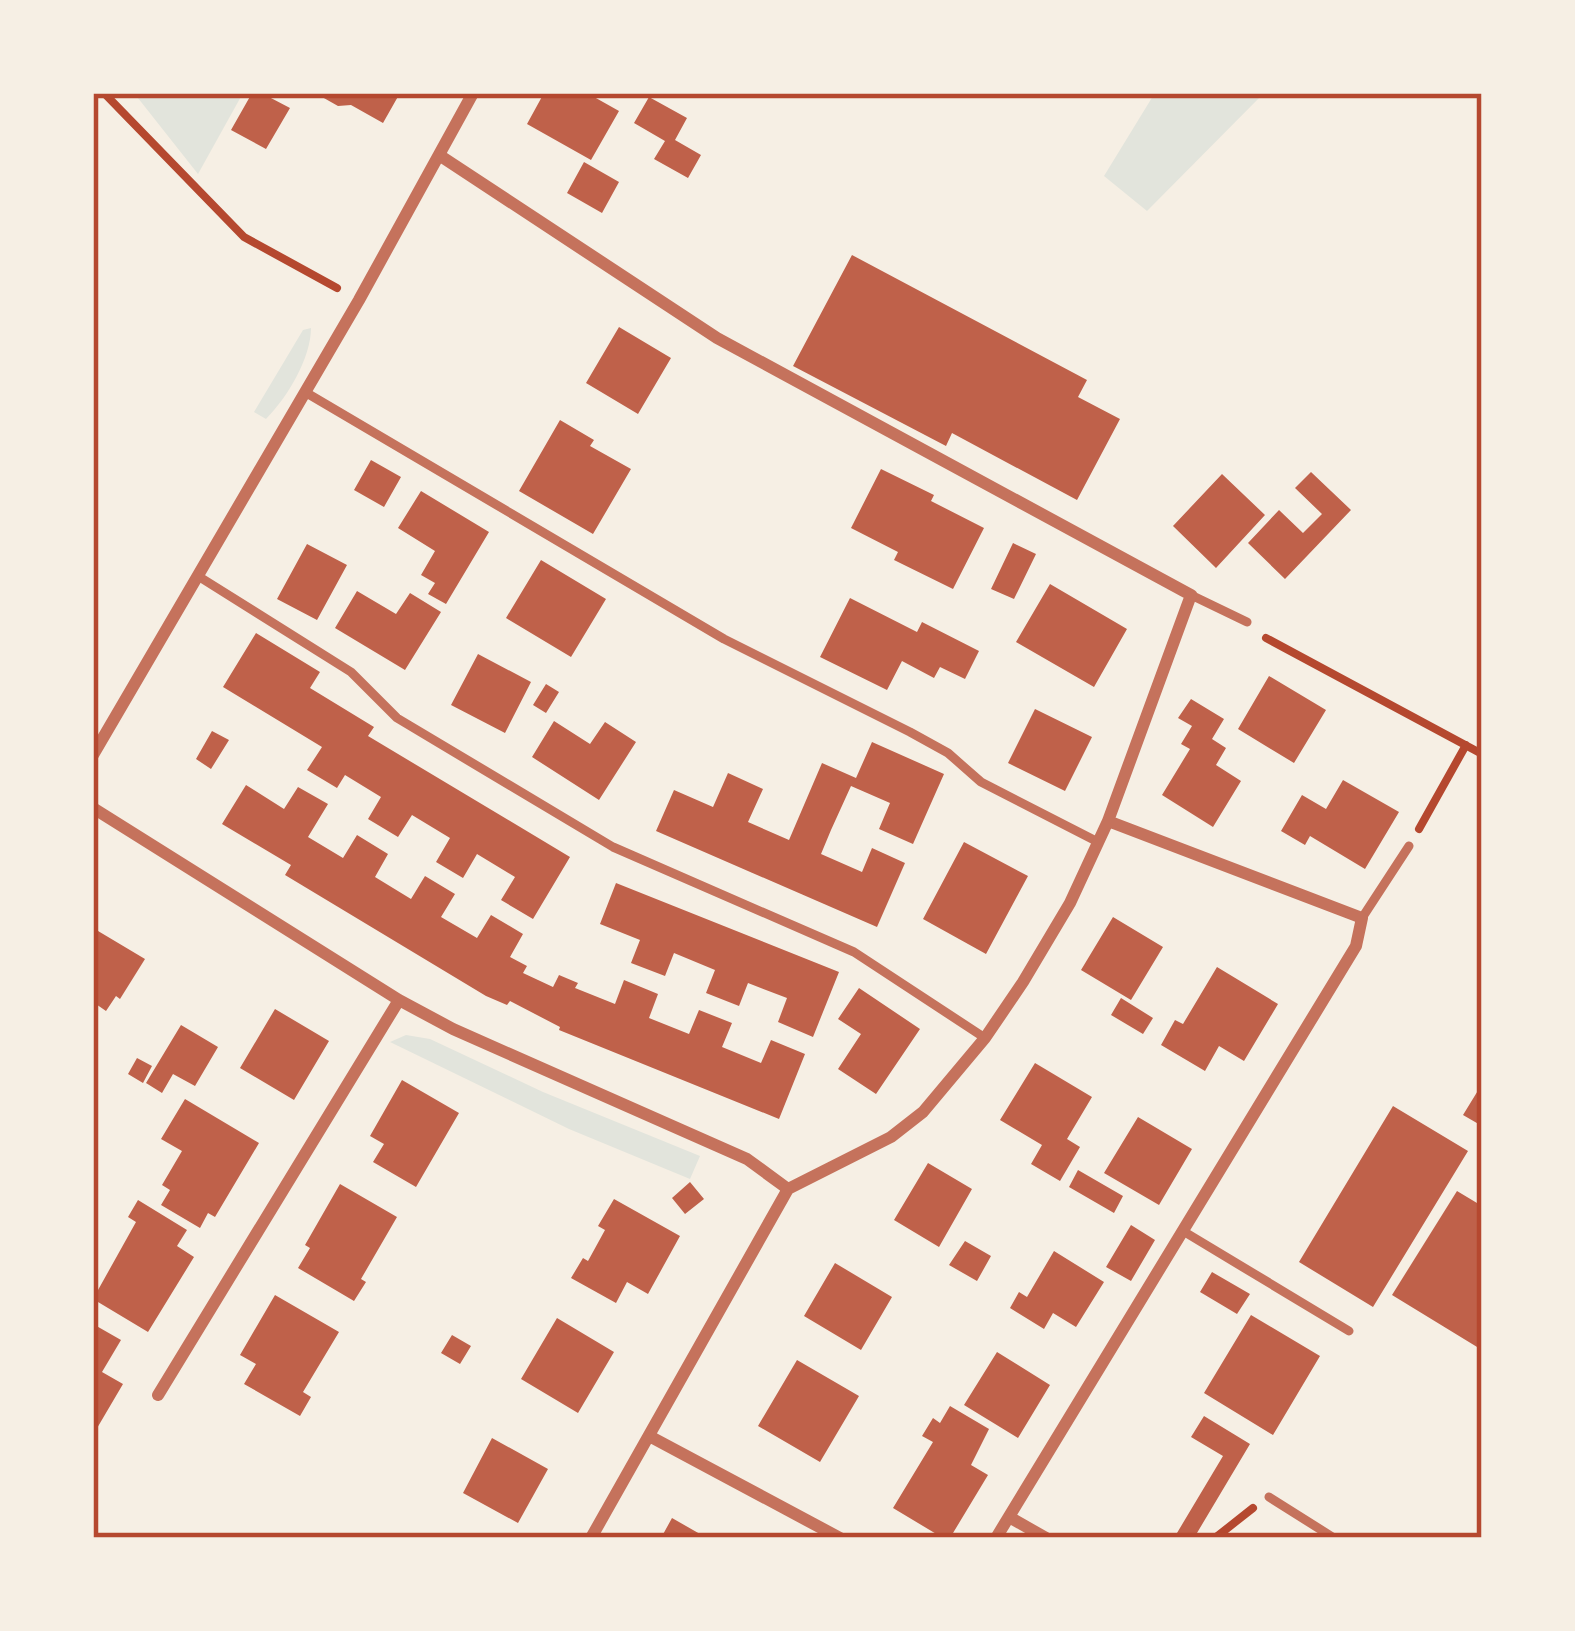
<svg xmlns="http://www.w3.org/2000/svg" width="1575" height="1631" font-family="Karla,sans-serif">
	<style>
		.green { fill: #e2e4dc }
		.building { fill: #bf614a }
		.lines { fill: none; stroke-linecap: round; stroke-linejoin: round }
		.path { stroke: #b5482f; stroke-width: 8 }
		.service { stroke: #c5725c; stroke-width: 9 }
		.minor { stroke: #c5725c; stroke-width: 12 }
		.neatline { fill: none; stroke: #b5482f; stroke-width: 4.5 }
	</style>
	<rect width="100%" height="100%" fill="#f6efe4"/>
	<path class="green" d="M134,93H243L198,174Z
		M1151,93H1264L1147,211L1104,176L1153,96Z
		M311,328C311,358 287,398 266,419L254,412L303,330Z
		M406,1035L430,1039L543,1092L700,1156L690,1179L569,1129L390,1042Z"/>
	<path class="building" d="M252,93H272L269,97L290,108L266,149L231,130Z
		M315,93H400L383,123L351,105L338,106Z
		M544,93H587L619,111L591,160L527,124Z
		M649,97L687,118L675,140L701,155L688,178L654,159L665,141L634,123Z
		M584,162L619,182L602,213L567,193Z
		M852,255L1087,380L1078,397L1120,419L1077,500L952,433L946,446L793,366Z
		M619,327L671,358L638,414L586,383Z
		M560,420L594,440L590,446L631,469L593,534L519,491Z
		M371,460L401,477L384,507L354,490Z
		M881,469L934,495L931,501L984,528L953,589L894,560L898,552L851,528Z
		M1311,472L1351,510L1285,579L1248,543L1279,510L1303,533L1322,514L1295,488Z
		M1222,474L1265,515L1216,568L1173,526Z
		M421,491L489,532L446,604L428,594L435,583L421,575L435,551L398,528Z
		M1013,543L1036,554L1014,599L991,589Z
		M307,544L347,565L317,620L277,599Z
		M541,560L606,599L571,657L506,618Z
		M1050,584L1127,629L1094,687L1016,642Z
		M357,591L396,614L410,593L441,612L405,670L335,628Z
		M850,598L917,632L922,622L979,651L965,679L940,667L934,678L902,661L887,690L820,657Z
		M256,633L320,672L310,688L374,727L368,736L570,857L533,919L501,900L515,877L477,854L463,878L436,862L450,838L412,815L398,837L368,819L381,797L345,775L337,788L307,770L322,747L223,687Z
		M478,654L531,682L505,733L451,705Z
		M1269,676L1326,710L1294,763L1238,729Z
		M546,684L559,692L546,713L533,705Z
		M1191,699L1224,719L1212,739L1226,748L1216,765L1241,781L1213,827L1162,795L1190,749L1181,744L1192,726L1178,718Z
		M1035,709L1092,737L1065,791L1008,763Z
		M554,721L590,744L605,722L636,742L599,800L532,757Z
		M212,731L229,740L211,769L196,759Z
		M872,742L944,774L913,844L879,829L890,803L851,786L831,830L821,854L862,872L872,848L905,863L877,927L656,831L674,790L713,807L728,773L763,789L748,822L789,840L822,763L856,778Z
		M1343,780L1399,812L1365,869L1310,836L1305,845L1281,831L1302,795L1326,809Z
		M246,785L284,809L298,787L328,804L308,837L343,858L357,835L388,854L375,877L411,899L425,876L455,894L441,917L477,938L491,915L523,934L510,957L527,966L523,973L553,987L559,975L578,983L575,988L615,1004L624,980L658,994L649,1018L689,1034L699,1010L732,1023L722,1047L761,1063L771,1040L805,1054L779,1119L559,1030L560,1027L510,1001L507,1005L486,996L285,875L291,865L222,824Z
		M964,842L1028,876L986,954L923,919Z
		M616,883L839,972L813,1037L778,1022L787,998L748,983L739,1006L706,993L715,970L674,953L665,976L631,963L640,940L600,924Z
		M1113,917L1163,947L1131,1000L1081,970Z
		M93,928L145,959L120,999L116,996L106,1011L93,1002Z
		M1217,967L1278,1004L1244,1061L1219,1046L1205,1071L1161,1045L1175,1020L1183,1024Z
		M859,988L920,1029L876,1094L838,1069L861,1034L838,1019Z
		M1121,998L1153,1018L1143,1034L1111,1015Z
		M275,1009L329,1041L294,1100L240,1068Z
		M181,1025L218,1047L195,1086L173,1074L162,1093L146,1083Z
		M137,1058L152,1066L143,1083L128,1074Z
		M1035,1063L1092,1097L1067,1139L1080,1147L1060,1181L1031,1164L1042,1145L1000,1120Z
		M402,1080L459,1113L416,1187L373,1162L384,1144L370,1136Z
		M1482,1084V1126L1463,1115Z
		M185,1099L259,1143L215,1217L208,1213L200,1228L161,1205L170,1190L162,1185L182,1151L161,1139Z
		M1393,1106L1468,1151L1373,1307L1299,1262Z
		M1138,1117L1192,1149L1159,1205L1104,1173Z
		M928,1163L972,1189L939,1247L894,1220Z
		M1078,1170L1123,1196L1114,1213L1069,1187Z
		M690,1182L704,1199L685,1214L672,1198Z
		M340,1184L397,1217L361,1279L366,1282L354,1301L298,1268L310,1248L305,1245Z
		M1457,1191L1482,1206V1350L1392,1295Z
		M614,1199L680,1236L648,1294L627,1282L616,1303L571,1278L583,1258L588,1261L605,1230L598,1226Z
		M138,1200L187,1230L177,1246L194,1257L148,1332L93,1299L136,1222L128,1217Z
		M1131,1225L1155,1240L1131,1281L1106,1267Z
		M965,1241L991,1256L977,1281L949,1265Z
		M1054,1251L1104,1282L1076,1327L1053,1313L1044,1329L1010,1308L1019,1292L1027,1297Z
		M835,1263L892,1297L861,1350L804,1316Z
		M1212,1272L1250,1294L1237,1314L1200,1292Z
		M275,1295L339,1332L303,1392L311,1397L300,1416L244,1384L256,1364L240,1355Z
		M1251,1315L1320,1356L1273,1435L1204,1393Z
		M557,1318L614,1352L578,1413L521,1379Z
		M93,1324L121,1340L102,1372L123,1384L93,1435Z
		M452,1335L471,1346L460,1364L441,1353Z
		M997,1352L1050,1385L1018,1438L964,1405Z
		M797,1360L859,1396L820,1462L758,1426Z
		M950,1406L989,1429L971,1465L988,1475L950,1538H943L893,1508L933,1442L922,1436L933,1418L940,1423Z
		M1204,1416L1250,1444L1194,1538H1174L1223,1456L1191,1437Z
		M492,1438L548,1469L518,1523L463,1493Z
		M672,1518L707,1538H661Z"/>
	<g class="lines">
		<path class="path" d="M104,93L244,237L337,288
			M1266,638L1482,754
			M1419,829L1466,745
			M1215,1538L1253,1508"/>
		<path class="service" d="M305,392L724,639L910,732L948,753L981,782L1098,842
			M198,576L351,672L397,718L613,847L854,952L985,1038
			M1191,595L1247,622
			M1362,918L1409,846
			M1183,1231L1349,1331
			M1269,1497L1334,1538"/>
		<path class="minor" d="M439,155L717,338L1191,595L1108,821L1070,903L1023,982L985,1038L923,1112L891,1137L788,1189L591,1538
			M93,755L359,300L473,93
			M93,808L399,1000L453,1029L747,1159L788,1189
			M158,1395L399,1000
			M651,1437L840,1538
			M1009,1517L1046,1538
			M996,1538L1356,946L1362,918L1108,821"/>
	</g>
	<rect width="1575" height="1631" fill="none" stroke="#f6efe4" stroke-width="192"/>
	<rect x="96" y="96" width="1383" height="1439" class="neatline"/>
</svg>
